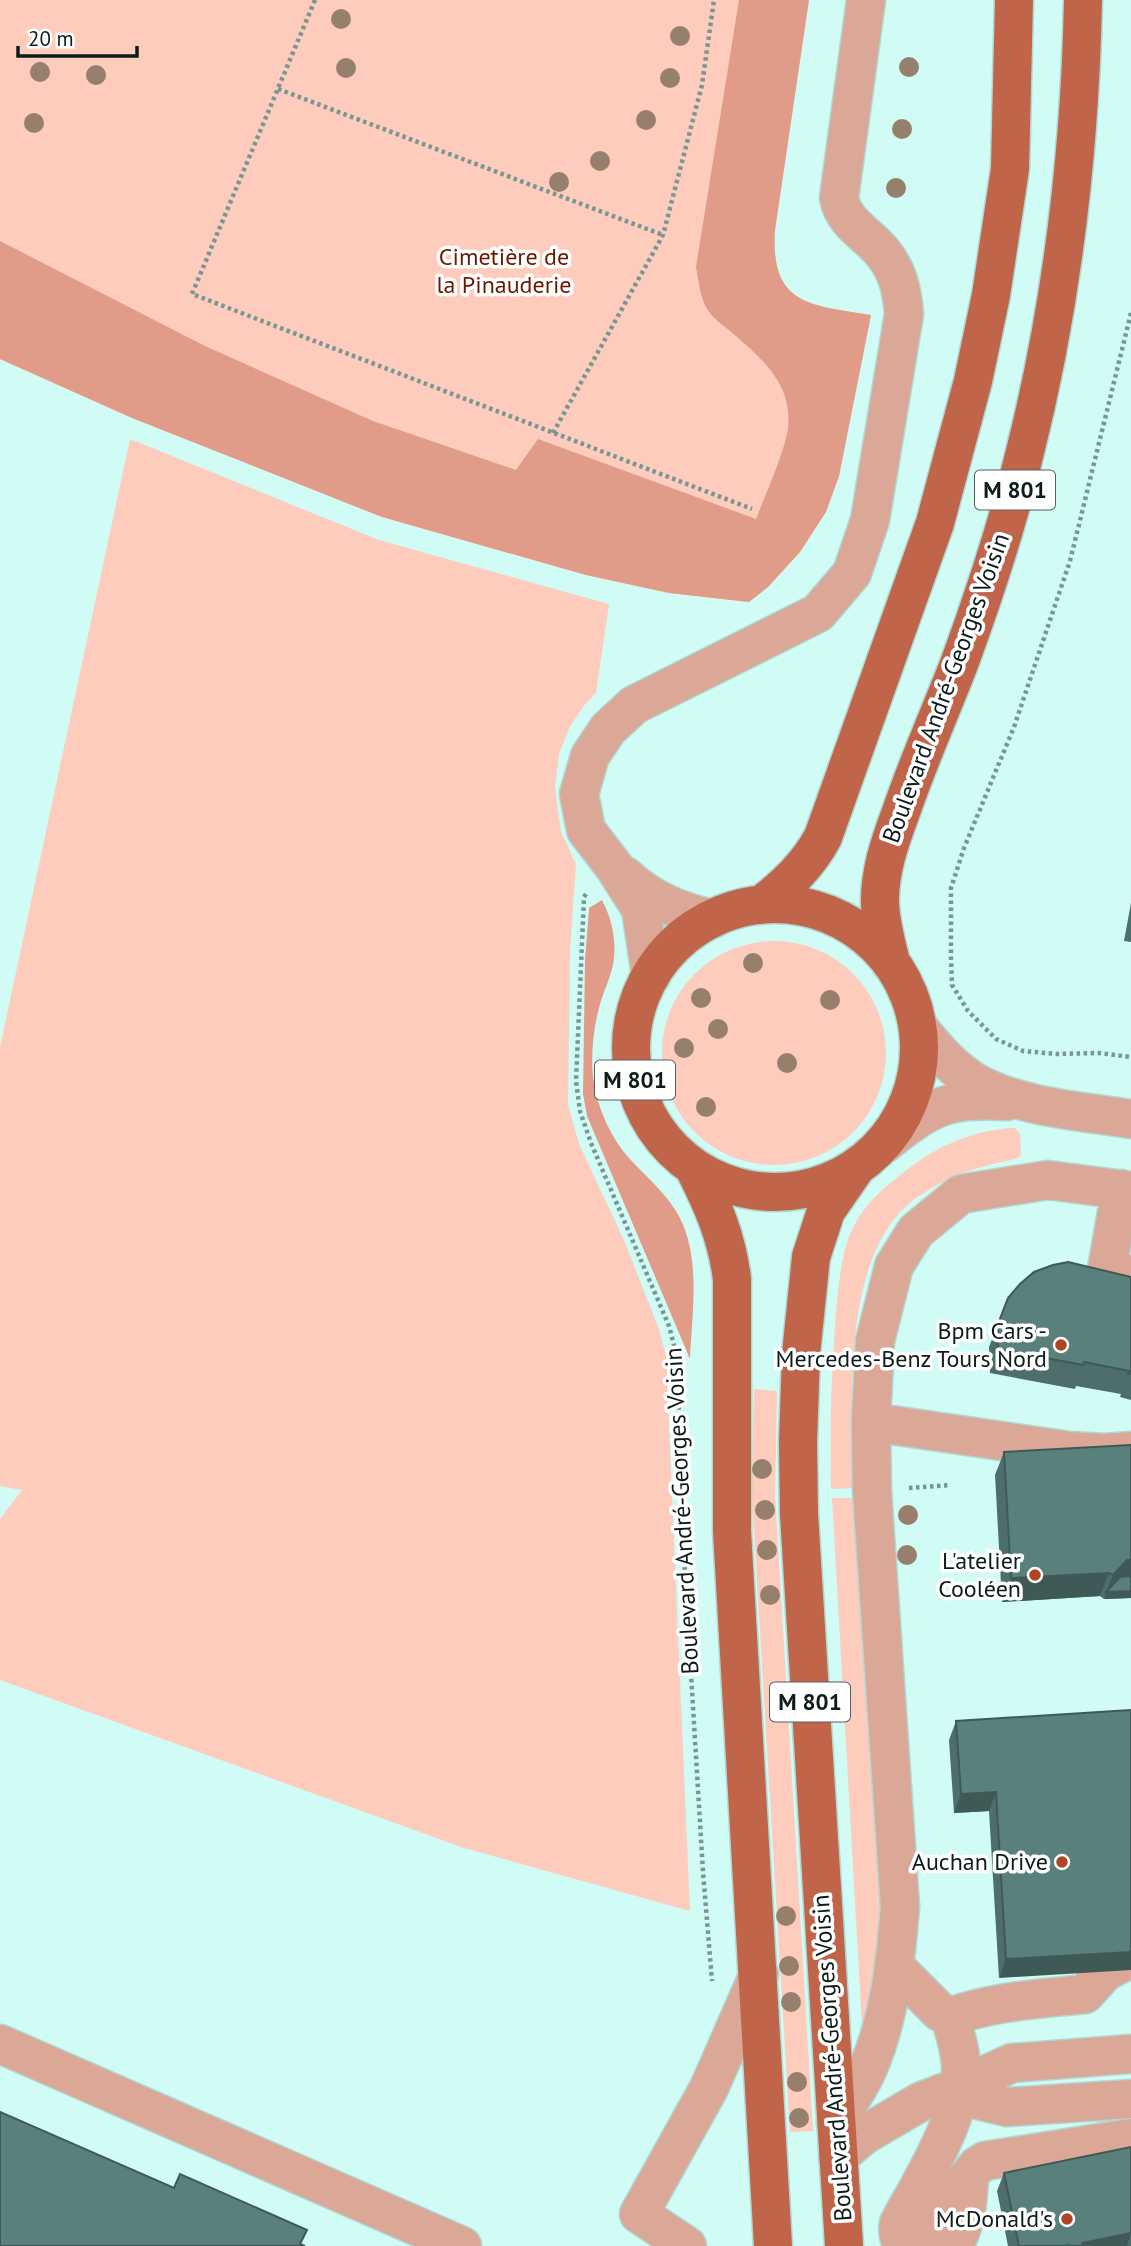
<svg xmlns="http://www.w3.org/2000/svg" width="1131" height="2246" font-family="'PT Sans',sans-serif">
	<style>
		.green { fill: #fdccbd }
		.forest { fill: #e09c88 }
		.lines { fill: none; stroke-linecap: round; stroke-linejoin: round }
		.minor-casing { stroke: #b1d7d2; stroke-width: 41 }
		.major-casing { stroke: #b1d7d2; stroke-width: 41 }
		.path { stroke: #789692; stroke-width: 4.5; stroke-dasharray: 3.5 3.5; stroke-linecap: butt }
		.minor { stroke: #dba797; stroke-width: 38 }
		.major { stroke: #c06549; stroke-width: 38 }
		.tree { fill: #977f6e }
		.wall { fill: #4d6e6a }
		.shaded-wall { fill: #3f5a56 }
		.building { fill: #5a807b; stroke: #3f5a56; stroke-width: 2 }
		.poi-dot { fill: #ae4625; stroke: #fefefe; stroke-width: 2.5 }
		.labels { text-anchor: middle; stroke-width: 7; stroke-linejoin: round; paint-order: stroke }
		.shield { fill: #fefefe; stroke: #55605e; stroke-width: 2 }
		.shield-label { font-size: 23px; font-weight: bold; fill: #0c1c1a }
		.park-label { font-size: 24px; fill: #681a00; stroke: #fefefe }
		.street-label { font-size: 24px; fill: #0c1c1a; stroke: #fefefe }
		.poi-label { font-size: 24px; fill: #0c1c1a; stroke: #fefefe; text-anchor: end }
	</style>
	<rect width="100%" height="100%" fill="#d1fbf5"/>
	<path class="green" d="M0,0H809L775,230C770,306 811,305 871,315L839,476L826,512L800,552L768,587L749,602L669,593L586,575L382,517L132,418L0,359Z
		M130,439L379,540L609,604L596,693L586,703L570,726L559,754L555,787L561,832L576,864L570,950L568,1104L579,1144L623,1238L659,1329L666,1356L690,1911L464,1848L0,1680V1519L22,1490L0,1486V1047Z
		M662 1053a112 112 0 1 1 224 0a112 112 0 1 1-224 0Z
		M1015,1128L1020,1134L1021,1155L1018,1158C1006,1162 994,1163 982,1167C960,1172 938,1184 919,1196C839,1250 852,1403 854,1488L831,1489C830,1430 831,1371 836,1312C839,1283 841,1249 855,1224C869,1198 893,1180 915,1164C943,1143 980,1129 1015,1128Z
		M754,1389L777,1391L775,1495L813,2131L790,2132L752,1498Z
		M832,1498H855L883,1929L865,2028L862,2025Z"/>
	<path class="forest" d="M739,0H809L775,230C770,306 811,305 871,315L839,476L826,512L800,552L768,587L749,602L669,593L586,575L382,517L132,418L0,359V241L205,346L373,421L516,470L538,439L756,519C765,496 785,451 788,428C793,383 760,357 730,331C724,326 715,320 710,313C700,301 699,282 696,267Z
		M602,900C611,918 616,936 614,957C613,974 603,991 599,1008C593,1030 590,1061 594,1083C598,1107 608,1131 623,1151C640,1172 662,1188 676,1211C702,1253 692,1312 690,1359L587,1116L583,1094L585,960L589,908Z"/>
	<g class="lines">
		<g class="minor-casing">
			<path id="minor" d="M625,876C651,900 678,911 712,919
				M651,976L641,909L615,868L586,830L579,794L590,756L608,729L634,705L818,613L852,573L870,520L904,314C902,291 898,271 883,253C867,233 844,224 839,198L866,0
				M918,1027C934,1047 951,1067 973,1081C1016,1107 1081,1111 1131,1119
				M884,1144C932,1106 945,1098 1007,1101
				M1121,1189L1107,1269L1131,1275
				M871,1422L1070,1451L1104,1453L1131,1451
				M895,1967L940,2012L950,2017C993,2001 1039,1999 1085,1994L1105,1972L1131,1958
				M0,2044L462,2246
				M959,2087L974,2099L1007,2107L1131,2099
				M836,2123C847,2104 861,2086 869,2066C890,2015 896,1960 900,1906L872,1490L871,1422L875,1341L894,1266L916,1231L961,1194L1048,1180L1131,1191
				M838,2157L864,2135L922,2101L959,2087L1012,2063L1131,2054
				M687,2246L639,2214L709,2088L759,1974
				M907,2246C898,2240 897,2233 899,2223C921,2182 963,2116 961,2069C961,2052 955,2033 950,2017
				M913,2246C927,2215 957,2193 977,2166L985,2161L1131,2138
				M954,2246C966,2223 968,2202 969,2177"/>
		</g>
		<g class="major-casing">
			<path id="major" d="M631 1048a144 144 0 1 1 288 0a144 144 0 1 1-288 0Z
				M761,905C787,885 808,865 823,837L935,523L973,381L991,295L1010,169L1014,0
				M891,962C886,943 881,924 880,904C879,873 890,841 901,812C918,762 940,713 959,664C984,596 1007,526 1024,456C1062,306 1080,155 1083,0
				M694,1168C713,1205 727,1238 732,1279V1531L773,2246
				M844,2246L799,1514L798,1442L801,1354L811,1257L826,1211L855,1169"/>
		</g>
		<path class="path" d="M315,0L192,294L752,509
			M278,89L663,235
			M1131,313L1070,561L1014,727L964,848L951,888V957L952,985L968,1011L996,1039L1023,1051L1057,1054L1099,1053L1131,1057
			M553,433L663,235L702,85L714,0
			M586,894L584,897L576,1081L580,1111L591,1143L669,1326L675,1349L678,1372L681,1508L703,1872L712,1981
			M909,1488L951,1485"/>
		<use href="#minor" class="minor"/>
		<use href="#major" class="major"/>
	</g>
	<g class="tree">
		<circle cx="341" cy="19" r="10"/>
		<circle cx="680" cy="36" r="10"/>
		<circle cx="909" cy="67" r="10"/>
		<circle cx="346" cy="68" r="10"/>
		<circle cx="40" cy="72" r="10"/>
		<circle cx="96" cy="75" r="10"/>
		<circle cx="670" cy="78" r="10"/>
		<circle cx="646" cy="120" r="10"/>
		<circle cx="34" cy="123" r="10"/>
		<circle cx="902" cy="129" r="10"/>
		<circle cx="600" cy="161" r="10"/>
		<circle cx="559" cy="182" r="10"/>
		<circle cx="896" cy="188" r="10"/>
		<circle cx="753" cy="963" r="10"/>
		<circle cx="701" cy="998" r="10"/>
		<circle cx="830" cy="1000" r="10"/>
		<circle cx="718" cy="1029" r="10"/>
		<circle cx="684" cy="1048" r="10"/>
		<circle cx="787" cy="1063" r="10"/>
		<circle cx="706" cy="1107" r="10"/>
		<circle cx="762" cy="1469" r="10"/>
		<circle cx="765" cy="1510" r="10"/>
		<circle cx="908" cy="1515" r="10"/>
		<circle cx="767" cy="1550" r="10"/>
		<circle cx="907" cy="1555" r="10"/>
		<circle cx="770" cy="1595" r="10"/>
		<circle cx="786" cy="1916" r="10"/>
		<circle cx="789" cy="1966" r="10"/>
		<circle cx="791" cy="2002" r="10"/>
		<circle cx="797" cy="2082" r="10"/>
		<circle cx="799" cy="2118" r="10"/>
	</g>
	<path class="wall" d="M1131,903V942L1124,941Z
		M1131,1277V1400L1120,1397L1121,1394L1076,1386L1075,1389L990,1373L989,1347L998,1324Z
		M1131,1445V1598L1104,1599L1100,1596L1002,1602L995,1475L1004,1452Z
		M1131,1710L999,1978L989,1811L954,1813L949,1740L956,1721Z
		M1131,2147V2246H1008L997,2191L1004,2173Z"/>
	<path class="shaded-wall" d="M1127,1560H1131V1598L1104,1599L1113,1575Z
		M1109,1573L1100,1596L1002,1602L1011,1578Z
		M996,1792L989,1811L954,1813L961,1794Z
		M1131,1952V1970L999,1978L1006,1959Z
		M1131,2233L1127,2246H1080L1082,2243Z"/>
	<path class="building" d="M1068,1262L1131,1277V1374H1128L1129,1371L1084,1362L1083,1365L998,1349V1324L1008,1298L1020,1284L1034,1272L1053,1265Z
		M1131,1445V1560H1127L1113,1575L1109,1573L1011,1578L1004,1452Z
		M1131,1576V1591L1106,1592L1120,1577Z
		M1131,1710V1952L1006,1959L996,1792L961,1794L956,1721Z
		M0,2112L174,2188L180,2174L307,2230L300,2244L305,2246H0Z
		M1131,2147V2233L1082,2243V2246H1069V2245L1062,2246H1019L1004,2173Z"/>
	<g class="poi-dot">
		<circle cx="1061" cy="1345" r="7"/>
		<circle cx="1035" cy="1575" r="7"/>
		<circle cx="1062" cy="1862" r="7"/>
		<circle cx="1067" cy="2219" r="7"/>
	</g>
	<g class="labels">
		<g class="shield">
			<rect x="975" y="470.5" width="80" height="39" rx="5"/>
			<rect x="595" y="1060.5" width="80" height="39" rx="5"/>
			<rect x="770" y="1682.5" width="80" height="39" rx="5"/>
		</g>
		<g class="shield-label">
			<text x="1015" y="498">M 801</text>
			<text x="635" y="1088">M 801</text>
			<text x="810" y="1710">M 801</text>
		</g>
		<g class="park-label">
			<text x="504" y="265">Cimetière de<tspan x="504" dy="28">la Pinauderie</tspan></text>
		</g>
		<g class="street-label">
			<text transform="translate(946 688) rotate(-70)" y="8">Boulevard André-Georges Voisin</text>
			<text transform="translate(682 1511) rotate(-93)" y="8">Boulevard André-Georges Voisin</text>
			<text transform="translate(832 2058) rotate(-94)" y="8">Boulevard André-Georges Voisin</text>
		</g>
		<g class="poi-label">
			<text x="1047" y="1339">Bpm Cars -<tspan x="1047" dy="28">Mercedes-Benz Tours Nord</tspan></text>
			<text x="1021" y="1569">L'atelier<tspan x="1021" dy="28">Cooléen</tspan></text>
			<text x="1048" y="1870">Auchan Drive</text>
			<text x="1053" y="2227">McDonald's</text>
		</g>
	</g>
	<path d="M18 46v10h119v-10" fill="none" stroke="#0c1c1a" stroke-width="3.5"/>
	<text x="28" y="46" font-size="21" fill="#0c1c1a" stroke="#fefefe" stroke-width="5" paint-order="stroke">20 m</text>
</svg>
